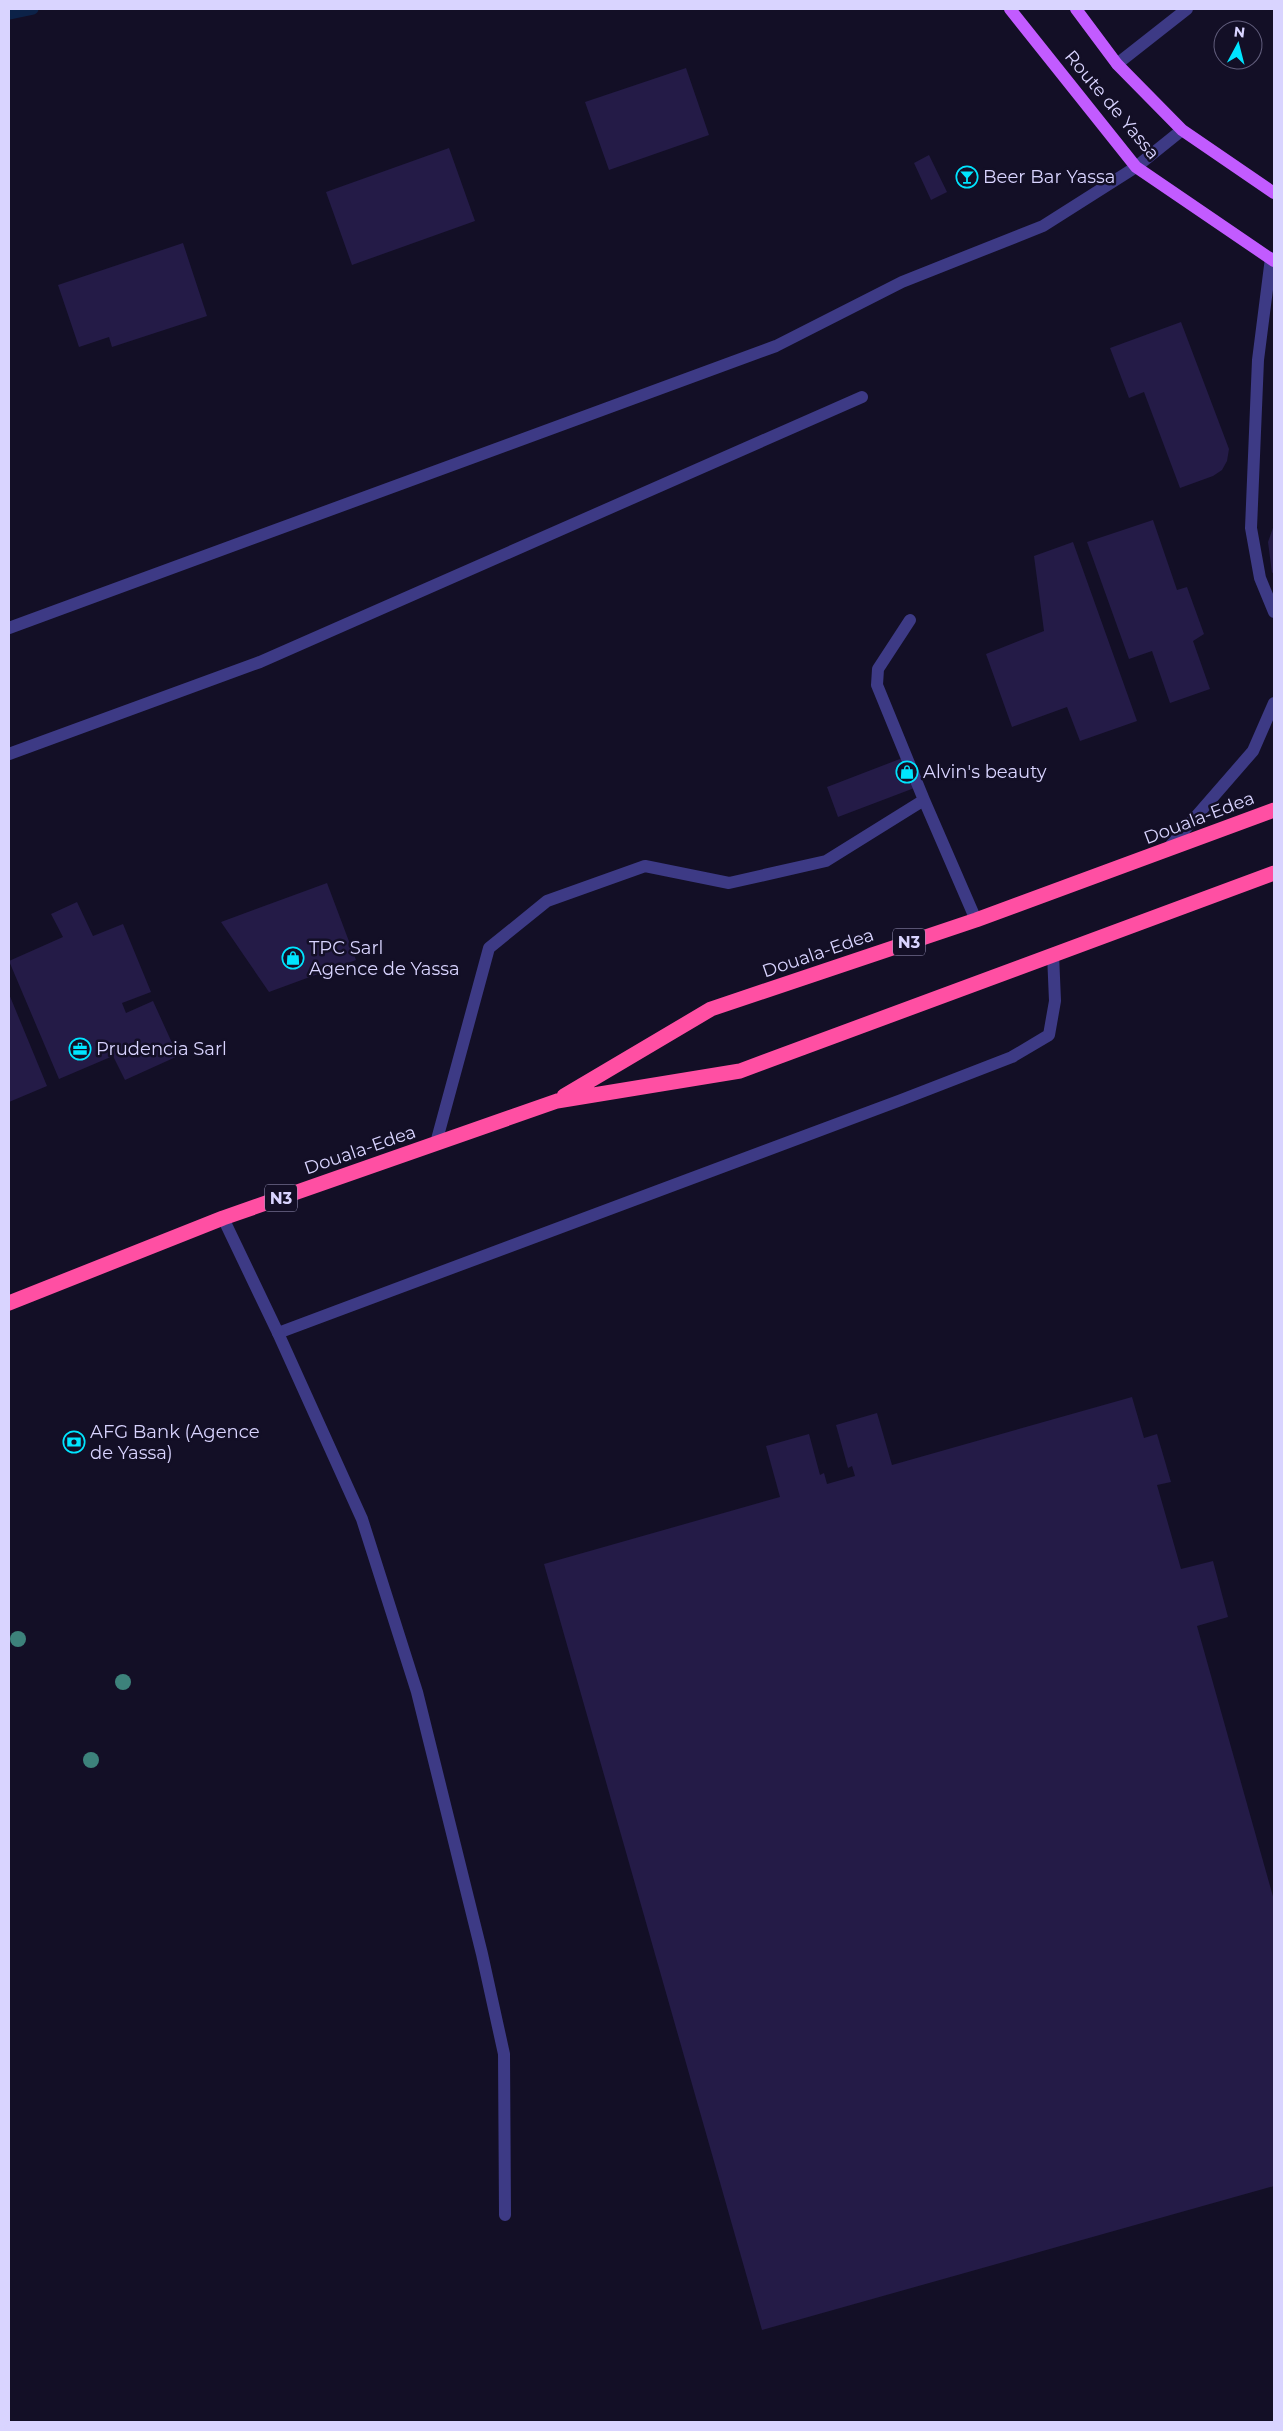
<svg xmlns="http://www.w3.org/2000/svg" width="1283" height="2431" font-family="Montserrat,sans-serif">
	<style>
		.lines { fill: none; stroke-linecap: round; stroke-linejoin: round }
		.stream { stroke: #0c2248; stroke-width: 11 }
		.building { fill: #241b47 }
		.lane { stroke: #3d3a85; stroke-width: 12 }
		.street { stroke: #3d3a85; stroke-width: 12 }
		.primary { stroke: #c25bff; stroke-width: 12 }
		.highway { stroke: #ff4fa3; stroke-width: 15 }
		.tree { fill: #3d827b }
		.labels { text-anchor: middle; stroke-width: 5; stroke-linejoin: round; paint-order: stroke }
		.shield { fill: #130f26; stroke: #9e99be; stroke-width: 1 }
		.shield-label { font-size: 16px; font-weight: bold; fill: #d9d4ff }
		.street-label { font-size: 18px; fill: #d9d4ff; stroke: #130f26 }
		.poi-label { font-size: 18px; fill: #d9d4ff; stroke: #130f26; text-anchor: start }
	</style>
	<rect width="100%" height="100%" fill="#130f26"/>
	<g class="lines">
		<path class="stream" d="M9,14L33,9"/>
	</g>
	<path class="building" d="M686,68L709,135L609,170L585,102Z
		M449,148L475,221L352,265L326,192Z
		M929,155L947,192L931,200L914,163Z
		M183,243L207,316L112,347L109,337L79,347L58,285Z
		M1181,322L1229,449L1227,461L1222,470L1213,476L1180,488L1144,392L1129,398L1110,348Z
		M1153,520L1177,590L1187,587L1204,634L1193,641L1210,689L1170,703L1152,651L1129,659L1087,542Z
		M1274,525V572L1272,573L1268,542Z
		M1073,542L1137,721L1080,741L1067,707L1012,727L986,654L1044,631L1034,556Z
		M905,757L917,787L838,817L827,787Z
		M327,883L356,960L269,992L221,922Z
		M77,902L93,936L123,924L151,992L122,1003L126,1013L153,1001L178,1056L125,1080L113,1056L59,1079L9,961L63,937L51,914Z
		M9,994L47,1086L9,1102Z
		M1132,1397L1144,1438L1157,1434L1171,1482L1157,1485L1181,1569L1213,1561L1228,1617L1197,1626L1274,1900V2186L762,2330L544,1564L780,1497L766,1446L809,1434L820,1475L824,1473L827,1484L855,1476L852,1466L848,1468L836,1425L877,1413L892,1465Z"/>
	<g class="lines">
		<path class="lane" d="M1117,64L1187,9
			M1271,258L1258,360L1251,528L1260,578L1274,612
			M910,620L878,669L877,685L924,800L976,920
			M1166,851L1253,751L1274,703
			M436,1143L489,948L547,901L645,866L729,883L826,861L924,800
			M278,1333L901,1100L1012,1057L1049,1035L1055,1001L1053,954"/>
		<path class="street" d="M9,628L776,346L902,282L1043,226L1136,167L1182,130
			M9,754L260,662L862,397
			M223,1218L278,1333L362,1519L417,1692L482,1954L504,2054L505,2215"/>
		<path class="primary" d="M1010,9L1136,167L1274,261
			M1076,9L1117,64L1182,130L1274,193"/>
		<path class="highway" d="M564,1096L711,1009L976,920L1274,810
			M9,1303L223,1218L557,1101L740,1071L1274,873"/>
	</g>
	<g class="tree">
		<circle cx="18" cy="1639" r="8"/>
		<circle cx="123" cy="1682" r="8"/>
		<circle cx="91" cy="1760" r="8"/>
	</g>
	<defs>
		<g id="bar-ring" transform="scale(1.125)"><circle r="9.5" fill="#130f26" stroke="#00e5ff" stroke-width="1.5"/><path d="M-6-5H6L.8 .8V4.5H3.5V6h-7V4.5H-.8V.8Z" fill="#00e5ff"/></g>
		<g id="shop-ring" transform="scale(1.125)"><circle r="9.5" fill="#130f26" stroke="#00e5ff" stroke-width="1.5"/><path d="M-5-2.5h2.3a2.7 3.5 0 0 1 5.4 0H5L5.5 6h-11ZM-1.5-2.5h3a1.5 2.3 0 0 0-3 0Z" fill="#00e5ff"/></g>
		<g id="office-ring" transform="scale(1.125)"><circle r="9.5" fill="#130f26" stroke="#00e5ff" stroke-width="1.5"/><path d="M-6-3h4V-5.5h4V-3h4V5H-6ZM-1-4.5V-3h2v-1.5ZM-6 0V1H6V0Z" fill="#00e5ff"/></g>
		<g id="bank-ring" transform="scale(1.125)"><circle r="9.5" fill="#130f26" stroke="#00e5ff" stroke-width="1.5"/><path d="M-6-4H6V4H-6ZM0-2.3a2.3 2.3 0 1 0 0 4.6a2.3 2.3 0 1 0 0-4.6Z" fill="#00e5ff"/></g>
	</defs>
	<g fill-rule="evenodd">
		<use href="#bar-ring" x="967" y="177"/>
		<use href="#shop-ring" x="907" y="772"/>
		<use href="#shop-ring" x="293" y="958"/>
		<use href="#office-ring" x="80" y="1049"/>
		<use href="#bank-ring" x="74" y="1442"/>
	</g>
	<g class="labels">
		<g class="shield">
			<rect x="893" y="928.5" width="32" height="27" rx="4"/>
			<rect x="265" y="1184.5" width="32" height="27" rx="4"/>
		</g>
		<g class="shield-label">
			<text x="909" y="948">N3</text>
			<text x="281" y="1204">N3</text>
		</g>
		<g class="street-label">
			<text transform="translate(1112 105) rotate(50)" y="6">Route de Yassa</text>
			<text transform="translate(1199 818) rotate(-21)" y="6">Douala-Edea</text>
			<text transform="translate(818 953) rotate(-19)" y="6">Douala-Edea</text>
			<text transform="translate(360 1150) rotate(-19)" y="6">Douala-Edea</text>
		</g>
		<g class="poi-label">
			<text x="983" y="183">Beer Bar Yassa</text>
			<text x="923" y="778">Alvin's beauty</text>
			<text x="309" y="954">TPC Sarl<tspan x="309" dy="21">Agence de Yassa</tspan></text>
			<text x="96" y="1055">Prudencia Sarl</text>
			<text x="90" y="1438">AFG Bank (Agence<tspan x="90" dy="21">de Yassa)</tspan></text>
		</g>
	</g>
	<rect width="1283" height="2431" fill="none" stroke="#d9d4ff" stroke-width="20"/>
	<g transform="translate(1238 45) rotate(7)"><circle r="24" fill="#130f26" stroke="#625e7d"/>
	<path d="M0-4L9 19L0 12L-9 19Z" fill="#00e5ff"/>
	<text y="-8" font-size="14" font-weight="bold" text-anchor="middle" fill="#d9d4ff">N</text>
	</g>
</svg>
